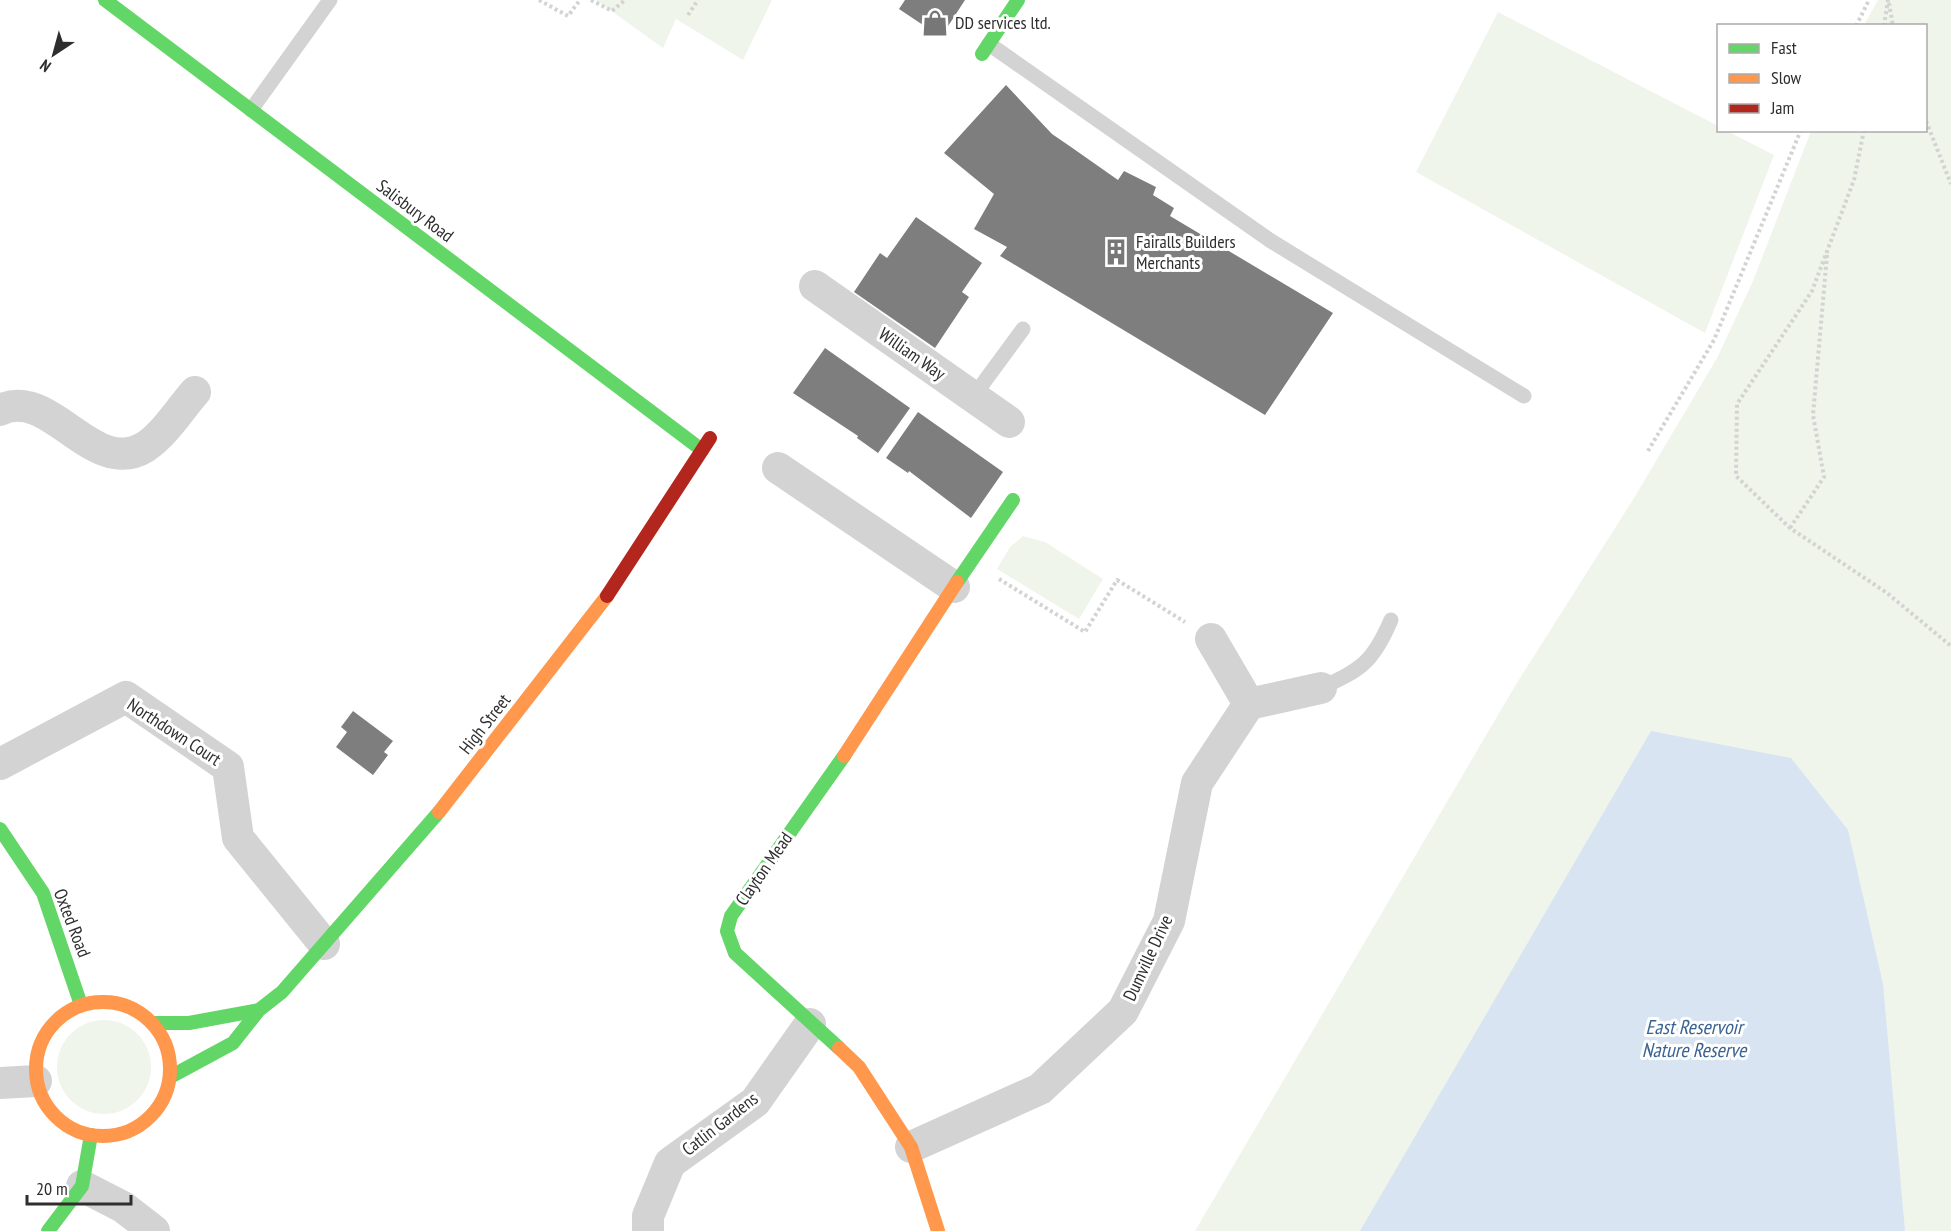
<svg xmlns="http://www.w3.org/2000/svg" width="1951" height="1231" font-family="'PT Sans Narrow',sans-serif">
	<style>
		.green { fill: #eff5eb }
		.water { fill: #d8e4f2 }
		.building { fill: #7e7e7e }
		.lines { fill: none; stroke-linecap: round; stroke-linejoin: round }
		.path { stroke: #d3d3d3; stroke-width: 4; stroke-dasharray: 3 3; stroke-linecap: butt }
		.lane { stroke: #d3d3d3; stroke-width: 15 }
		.street { stroke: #d3d3d3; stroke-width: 32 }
		.fast { stroke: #63d668; stroke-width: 14 }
		.slow { stroke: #ff974d; stroke-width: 14 }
		.jam { stroke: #b3261e; stroke-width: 14 }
		.labels { text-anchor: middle; stroke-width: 6; stroke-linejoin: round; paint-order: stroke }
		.poi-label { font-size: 18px; fill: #2e2e2e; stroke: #fff; text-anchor: start }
		.street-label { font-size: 18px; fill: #2e2e2e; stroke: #fff }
		.water-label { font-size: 20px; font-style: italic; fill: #3b6392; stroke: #fff }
	</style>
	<rect width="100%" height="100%" fill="#fff"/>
	<path class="green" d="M596,0H772L743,60L676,19L663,48Z
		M1878,0H1951V1231H1195L1515,686L1634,498L1717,358L1753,281L1811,131L1926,130V26L1864,25Z
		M1498,12L1718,126V130L1727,131L1774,155L1705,333L1416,172Z
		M1023,536L1045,542L1103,579L1079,619L997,569L1010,547Z
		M57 1067a47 47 0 1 1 94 0a47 47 0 1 1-94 0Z"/>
	<path class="water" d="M1651,731L1791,758L1848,830L1883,984L1905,1231H1360Z"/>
	<path class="building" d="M905,0H965L941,37L899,9Z
		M1006,85L1052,134L1071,147L1118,180L1124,171L1156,187L1153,195L1174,208L1170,216L1333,313L1265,415L1000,256L1007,247L974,229L994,194L944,153Z
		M916,217L982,263L962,292L969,297L935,348L854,292L880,253L887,258Z
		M825,348L910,408L878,453L857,438L858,436L793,393Z
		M918,412L1003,472L971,518L909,471L908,473L886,458Z
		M353,711L393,741L384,752L388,755L373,775L336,747L347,732L341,727Z"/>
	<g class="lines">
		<path class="path" d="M539,0L568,16L580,0
			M591,0L612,11L625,0
			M1889,3L1893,26
			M688,15L698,0
			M1856,26L1869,0
			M1884,26L1888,0
			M1926,121L1951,184
			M1864,130L1854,180L1812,291L1737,404L1736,476L1790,528L1887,593L1951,646
			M1648,451L1714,340L1801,130
			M1790,528L1824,477L1813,415L1827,255
			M999,579L1085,632L1117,580L1185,622"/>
		<path class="lane" d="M989,44L1271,241L1524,396
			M251,110L330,0
			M973,397L1023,329
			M1321,688C1362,669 1373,662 1391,620"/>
		<path class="street" d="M815,286L1009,422
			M0,410C50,385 93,479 145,447C165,434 180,409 195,392
			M778,468L954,587
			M1211,639L1249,704
			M0,764L126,697L228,767L238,838L324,944
			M0,1083L36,1081
			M911,1147L1040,1089L1123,1011L1169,921L1197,783L1249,704L1321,688
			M82,1186L123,1207L154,1231
			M648,1231V1216L670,1163L755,1102L810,1024"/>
		<path class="fast" d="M105,0L702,450
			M982,54L1018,0
			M957,582L1013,500
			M0,829L43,893L81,1005
			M152,1023H189L259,1010
			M839,1048L735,953L727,931L731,916L844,756
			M170,1077L233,1043L259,1010L282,992L439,812
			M48,1231L82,1186L91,1135"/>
		<path class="slow" d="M844,756L957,582
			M439,812L607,596
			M36 1069a67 67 0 1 1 134 0a67 67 0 1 1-134 0Z
			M839,1048L859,1067L911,1147L938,1231"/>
		<path class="jam" d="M607,596L710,438"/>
	</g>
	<defs>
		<g id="shop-bare" transform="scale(2.07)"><path d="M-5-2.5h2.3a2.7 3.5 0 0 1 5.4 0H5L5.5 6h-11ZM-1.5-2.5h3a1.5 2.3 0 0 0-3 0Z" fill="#777" stroke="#fff" stroke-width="2.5" paint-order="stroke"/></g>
		<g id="building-bare" transform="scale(2.07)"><path d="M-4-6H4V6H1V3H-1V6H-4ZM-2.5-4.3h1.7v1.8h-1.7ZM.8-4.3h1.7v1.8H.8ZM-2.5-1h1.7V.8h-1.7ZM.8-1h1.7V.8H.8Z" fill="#777" stroke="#fff" stroke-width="2.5" paint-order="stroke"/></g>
	</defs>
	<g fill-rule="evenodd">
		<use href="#shop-bare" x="935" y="23"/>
		<use href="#building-bare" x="1116" y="252"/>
	</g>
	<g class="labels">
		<g class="poi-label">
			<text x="955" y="29">DD services ltd.</text>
			<text x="1136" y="248">Fairalls Builders<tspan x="1136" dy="21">Merchants</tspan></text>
		</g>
		<g class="street-label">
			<text transform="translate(415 211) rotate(37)" y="6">Salisbury Road</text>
			<text transform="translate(912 354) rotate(35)" y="6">William Way</text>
			<text transform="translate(485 724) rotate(-52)" y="6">High Street</text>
			<text transform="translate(174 732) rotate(33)" y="6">Northdown Court</text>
			<text transform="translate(764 869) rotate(-55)" y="6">Clayton Mead</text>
			<text transform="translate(72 923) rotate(69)" y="6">Oxted Road</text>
			<text transform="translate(1148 958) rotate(-65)" y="6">Dumville Drive</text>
			<text transform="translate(720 1124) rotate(-38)" y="6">Catlin Gardens</text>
		</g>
		<g class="water-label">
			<text x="1694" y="1034">East Reservoir<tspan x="1694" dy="23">Nature Reserve</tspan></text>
		</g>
	</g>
	<rect x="1717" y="24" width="210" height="108" fill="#ffffff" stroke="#ababab" stroke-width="1.5"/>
	<rect x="1729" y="44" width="30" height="9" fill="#63d668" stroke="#ababab" stroke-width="1.5"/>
	<text x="1771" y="54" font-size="18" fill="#2e2e2e">Fast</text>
	<rect x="1729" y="74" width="30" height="9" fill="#ff974d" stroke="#ababab" stroke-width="1.5"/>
	<text x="1771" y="84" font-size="18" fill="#2e2e2e">Slow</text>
	<rect x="1729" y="104" width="30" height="9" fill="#b3261e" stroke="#ababab" stroke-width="1.5"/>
	<text x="1771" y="114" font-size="18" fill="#2e2e2e">Jam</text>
	<g transform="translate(54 54) rotate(216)" stroke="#ffffff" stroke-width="4.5" paint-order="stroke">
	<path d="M0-4.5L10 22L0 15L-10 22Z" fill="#2e2e2e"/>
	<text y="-9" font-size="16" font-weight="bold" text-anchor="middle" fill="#2e2e2e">N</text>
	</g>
	<path d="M27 1195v9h104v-9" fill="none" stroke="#2e2e2e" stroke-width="3"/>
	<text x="36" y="1195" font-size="18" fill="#2e2e2e" stroke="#ffffff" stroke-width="4.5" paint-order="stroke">20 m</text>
</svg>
